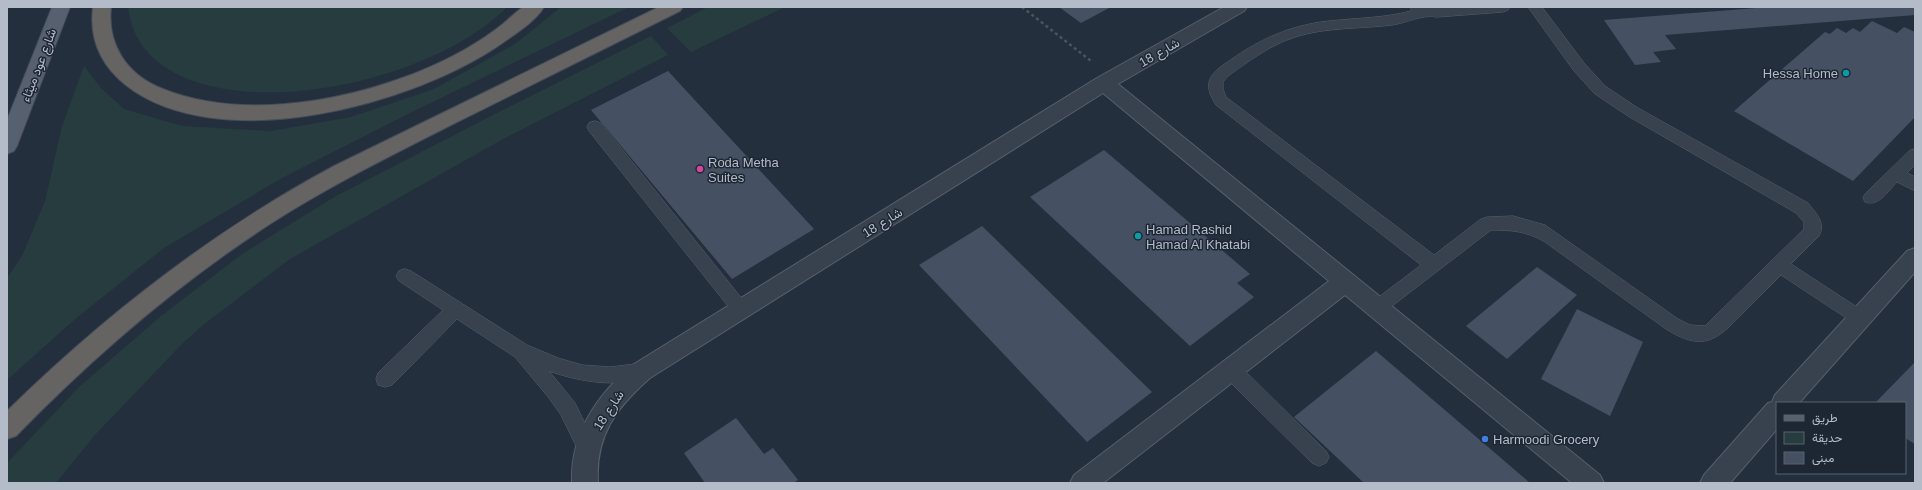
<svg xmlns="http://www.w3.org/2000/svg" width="1922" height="490" font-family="Arial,Vazirmatn,sans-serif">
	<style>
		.green { fill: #263c3f }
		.building { fill: #455162 }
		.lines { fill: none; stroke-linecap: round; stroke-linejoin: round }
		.service-casing { stroke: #565f6c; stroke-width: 1 }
		.minor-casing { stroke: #565f6c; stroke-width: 2 }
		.primary-casing { stroke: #414a57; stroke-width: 2 }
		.trunk-casing { stroke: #434c59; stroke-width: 2 }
		.path { stroke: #44595c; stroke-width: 2.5; stroke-dasharray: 3 3; stroke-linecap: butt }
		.service { fill: #38414e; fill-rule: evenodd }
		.minor { fill: #38414e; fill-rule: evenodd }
		.primary { fill: #56606e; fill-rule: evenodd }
		.trunk { fill: #656462; fill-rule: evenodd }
		.culture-dot { fill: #0f9aa8; stroke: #1d2633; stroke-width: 1.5 }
		.hotel-dot { fill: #d1479c; stroke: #1d2633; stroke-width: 1.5 }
		.shop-dot { fill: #3f7fe0; stroke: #1d2633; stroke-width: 1.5 }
		.labels { text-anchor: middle; stroke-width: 3; stroke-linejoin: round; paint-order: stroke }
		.street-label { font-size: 13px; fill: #b4bcc9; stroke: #1d2633 }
		.poi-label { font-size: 13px; fill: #b4bcc9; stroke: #1d2633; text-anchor: start }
	</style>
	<rect width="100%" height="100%" fill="#242f3e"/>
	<path class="green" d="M128,7H507C439,76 273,116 183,77C152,63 132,41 128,7Z
		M561,7H629L410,113L282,178L164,248L74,320L7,380V278L22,256L45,201L62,126L84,66L101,88L124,109L182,126L271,131L351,117L434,89L515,44Z
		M708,7H785L691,52L667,28Z
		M651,36L668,55L505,138L290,259L203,325L182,344L94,436L56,483H7V463L79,387L161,316L242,254L336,196L493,115Z"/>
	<path class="building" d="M1059,7H1111L1081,23Z
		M1769,7H1915V15L1665,35L1676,49L1653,52L1661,62L1635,65L1604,20Z
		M1872,21L1897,33L1904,27L1915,32V117L1853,181L1734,111L1825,32L1830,34L1837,28L1846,33L1853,28L1860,32Z
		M668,71L814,229L732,279L591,110Z
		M1104,150L1250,274L1237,283L1254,297L1190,346L1030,197Z
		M982,226L1152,392L1087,442L919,265Z
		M1537,267L1577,295L1507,359L1466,326Z
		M1577,309L1643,342L1610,416L1541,379Z
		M1376,351L1530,483H1364L1294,417Z
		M1915,362V444L1905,438V403H1875Z
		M736,418L764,454L773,448L798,480L793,483H705L684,453Z"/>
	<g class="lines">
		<g class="service-casing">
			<path id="service" d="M1411,7H1510L1508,10L1503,12L1437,17C1422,14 1407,23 1392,25C1360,29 1326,27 1295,37C1270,45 1249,61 1228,76L1223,82V89L1226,97L1434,255L1481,219L1487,217L1513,216L1545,225L1678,319L1690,325L1705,326L1804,229V222L1796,213L1628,116L1595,94L1574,71L1528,7H1542L1584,63L1605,86L1638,108L1808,203C1816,213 1826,223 1819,236L1791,264L1866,313L1869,318L1866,323L1860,326L1854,323L1781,275C1768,288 1756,300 1743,313C1716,341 1703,352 1666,329L1545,242C1527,231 1511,230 1491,230L1383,313L1377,315L1371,313L1368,308L1371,303L1421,265L1216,105C1202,83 1209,74 1229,61C1260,39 1291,25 1329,21C1357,18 1385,18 1411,11Z
				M595,121L601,123L747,305L750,310L747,315L741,317L735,315L589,131L587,127L589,123Z
				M1915,149V165L1907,173L1915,177V191L1897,182C1888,191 1879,207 1865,202L1863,198L1865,194L1909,151Z
				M405,269L411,271L527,345L558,358L582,365L611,367L642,363L649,365L651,371L649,377C616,388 581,382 549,371L575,403L597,448L594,454L587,457L580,454L561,415L549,398L515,357L457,319L392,385L385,387L378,385L376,379L378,373L443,310L399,281L396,276L399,271Z
				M1231,362L1238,364L1326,451L1329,457L1326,463L1319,466L1312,463L1224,376L1222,370L1224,364Z"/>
		</g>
		<g class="minor-casing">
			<path id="minor" d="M1224,7H1247L1244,11L1118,84L1600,475L1604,483H1572L1345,295L1103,483H1070L1074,475L1329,281L1103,93L650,378C616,408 595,436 598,483H572C570,434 597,394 634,364L1097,78Z
				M1915,248V272L1799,403H1777V429L1730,483H1700L1704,475L1768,403L1772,402L1775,395L1907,251Z"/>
		</g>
		<g class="primary-casing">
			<path id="primary" d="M52,7H70L17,146L14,151L7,154V120Z"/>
		</g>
		<g class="trunk-casing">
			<path id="trunk" d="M93,7H111C107,45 127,75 163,89C253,125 382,96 464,50C478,42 492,33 504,23C510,18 517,11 523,7C528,5 538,7 544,7C535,22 515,34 501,44C413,105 220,157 127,86C101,66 89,39 93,7Z
				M659,7H683L680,11C605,48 530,86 455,123C392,155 329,186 270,224C176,285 93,357 16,436L7,439V411C105,315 213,231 334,166Z"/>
		</g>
		<path class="path" d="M1022,7L1091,61"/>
		<use href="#service" class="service"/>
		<use href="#minor" class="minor"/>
		<use href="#primary" class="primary"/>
		<use href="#trunk" class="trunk"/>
	</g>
	<g class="culture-dot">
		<circle cx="1846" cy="73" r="4"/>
		<circle cx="1138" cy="236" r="4"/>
	</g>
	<circle class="hotel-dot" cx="700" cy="169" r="4"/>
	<circle class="shop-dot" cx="1485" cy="439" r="4"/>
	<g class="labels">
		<g class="street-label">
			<text transform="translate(1159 52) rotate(-30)" y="5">شارع 18</text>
			<text transform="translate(38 65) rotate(-69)" y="5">شارع عود ميثاء</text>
			<text transform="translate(882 222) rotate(-32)" y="5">شارع 18</text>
			<text transform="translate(608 410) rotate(-57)" y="5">شارع 18</text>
		</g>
		<g class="poi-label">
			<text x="1838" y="78" text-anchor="end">Hessa Home</text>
			<text x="708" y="167">Roda Metha<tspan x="708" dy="15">Suites</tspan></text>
			<text x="1146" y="234">Hamad Rashid<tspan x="1146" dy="15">Hamad Al Khatabi</tspan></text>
			<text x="1493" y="444">Harmoodi Grocery</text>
		</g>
	</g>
	<rect width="1922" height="490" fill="none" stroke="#b4bcc9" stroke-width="16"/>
	<rect x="1776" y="402" width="130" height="72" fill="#1d2633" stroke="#59626f"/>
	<rect x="1784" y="415" width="20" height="6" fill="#56606e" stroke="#59626f"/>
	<text x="1812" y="422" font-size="12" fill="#b4bcc9">طريق</text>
	<rect x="1784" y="432" width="20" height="12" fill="#263c3f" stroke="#59626f"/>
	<text x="1812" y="442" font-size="12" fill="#b4bcc9">حديقة</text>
	<rect x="1784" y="452" width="20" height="12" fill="#455162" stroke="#59626f"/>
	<text x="1812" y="462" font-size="12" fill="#b4bcc9">مبنى</text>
</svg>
